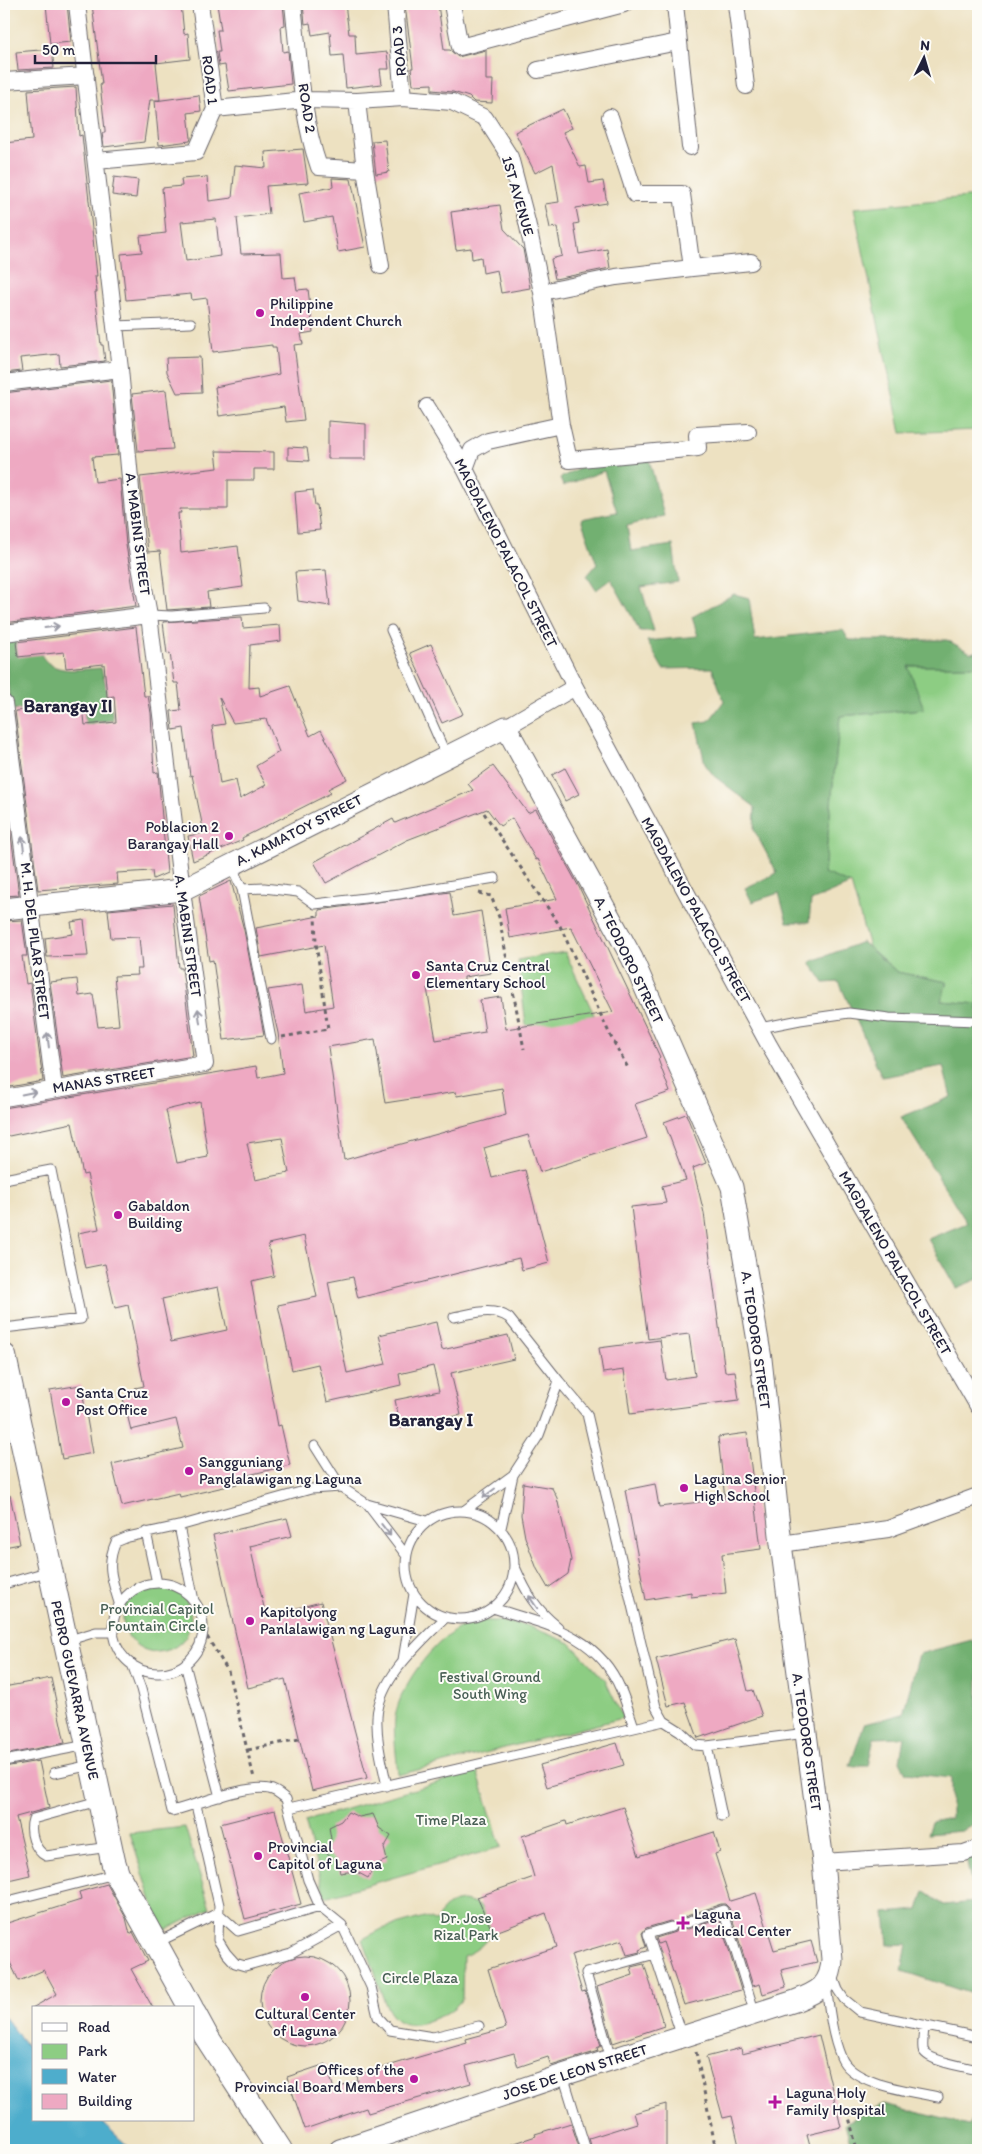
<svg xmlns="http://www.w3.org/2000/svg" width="982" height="2154" font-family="Itim,sans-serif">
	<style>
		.green { fill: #8dcd83; stroke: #58785f }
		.forest { fill: #72b071; stroke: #4a6956 }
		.water { fill: #4eadcc; stroke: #386884 }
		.building { fill: #eea9c2; fill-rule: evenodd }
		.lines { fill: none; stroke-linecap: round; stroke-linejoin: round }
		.service-casing { stroke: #69656a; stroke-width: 11 }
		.minor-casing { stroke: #69656a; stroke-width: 18 }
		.tertiary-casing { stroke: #69656a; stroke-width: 23 }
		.secondary-casing { stroke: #69656a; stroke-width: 26 }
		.path { stroke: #69656a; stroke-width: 3; stroke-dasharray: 4 4; stroke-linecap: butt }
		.service { stroke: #fff; stroke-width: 9 }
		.minor { stroke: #fff; stroke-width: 16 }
		.tertiary { stroke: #fff; stroke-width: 21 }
		.secondary { stroke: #fff; stroke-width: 24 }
		.oneway { stroke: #9c9ca7 }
		.poi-dot { fill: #b5179e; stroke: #fdfcf7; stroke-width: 2 }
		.labels { text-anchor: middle; stroke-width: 4; stroke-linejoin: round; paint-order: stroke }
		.street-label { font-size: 15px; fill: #22223b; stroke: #fdfcf7 }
		.poi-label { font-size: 15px; fill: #22223b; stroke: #fdfcf7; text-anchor: start }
		.park-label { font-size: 15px; fill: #475e54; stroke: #fdfcf7 }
		.quarter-label { font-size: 18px; font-weight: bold; fill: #22223b; stroke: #fdfcf7 }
	</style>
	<rect width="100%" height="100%" fill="#fdfcf7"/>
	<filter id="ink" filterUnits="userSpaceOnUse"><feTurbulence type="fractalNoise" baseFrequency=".02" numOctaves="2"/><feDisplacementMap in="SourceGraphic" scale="10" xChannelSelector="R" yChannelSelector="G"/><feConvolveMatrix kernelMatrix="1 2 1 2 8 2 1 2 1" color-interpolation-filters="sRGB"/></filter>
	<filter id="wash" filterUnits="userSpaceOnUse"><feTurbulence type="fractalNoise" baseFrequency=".0096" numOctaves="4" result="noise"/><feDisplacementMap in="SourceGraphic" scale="20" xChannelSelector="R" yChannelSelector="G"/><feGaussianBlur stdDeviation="1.12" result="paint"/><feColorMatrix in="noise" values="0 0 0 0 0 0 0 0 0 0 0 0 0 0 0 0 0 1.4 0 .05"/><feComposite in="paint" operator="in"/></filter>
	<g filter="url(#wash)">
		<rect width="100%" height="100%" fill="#ede1c1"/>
		<path class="green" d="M978,196V430L901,433L854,208Z
			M908,666H978V1004L941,1001L947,982L897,972L869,947L851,884L824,874L840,716L924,709Z
			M565,952L603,1034L528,1041L518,960Z
			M123 1618a34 34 0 1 1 68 0a34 34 0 1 1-68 0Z
			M498,1621L526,1625L570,1643L605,1680L623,1718L398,1775C397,1757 393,1736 395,1718C399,1685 439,1632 471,1623C479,1620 490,1621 498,1621Z
			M477,1771L501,1847L325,1897L305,1821Z
			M185,1827L210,1908L162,1932L130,1833Z
			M463,1901C501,1906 500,1943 463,1956L462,1999C453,2011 444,2015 430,2020C391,2036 385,2005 376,1975C372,1963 367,1951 363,1939L382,1929L424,1917L437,1922C439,1908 450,1902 463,1901Z"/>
		<path class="forest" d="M649,459L664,516L627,526L631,551L673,545L678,582L641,587L654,631H640L611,579L596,590L587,576L597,564L581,519L617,512L604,471L563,486L560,478L585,465Z
			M734,594L749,598L755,640L843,630L849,640H947L971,653L978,651V666H908L924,709L840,716L824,873L851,884L811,901L809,922H787L779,893L752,902L745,888L777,873L754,830L755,807L714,776L705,764L696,723L709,721L724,701L712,668L663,669L647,641L698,636L692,617Z
			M19,637L23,653L40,652C50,676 80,669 101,668L110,699L113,720L92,723L93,733L86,732L84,703L10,710L4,639Z
			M862,942L897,972L947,982L941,1001L978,1004V1279L956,1288L928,1239L967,1223L901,1117L951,1097L943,1066L882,1077L839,982L824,983L810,962Z
			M972,1640L978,1651V1822L962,1831L927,1834L931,1822L951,1818V1778L906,1773L900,1761L904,1737L874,1738L868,1766H850L864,1724L903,1714L919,1654Z
			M978,1853V1996L902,1971L907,1944L888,1945L885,1913L918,1910L924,1891L944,1905L975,1902L966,1858Z
			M884,2104L968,2125L978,2109V2150H883V2148L852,2150L845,2123Z"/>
		<path class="water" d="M4,2016L34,2055V2120H100L132,2150H4Z"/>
		<g id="blocks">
			<path class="building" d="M46,4H67L71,42L50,44Z
				M92,4H181L184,34L188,33L190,59L156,63L160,100H150L144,142L104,147L102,133H105V130L100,84H102Z
				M217,4H283L285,25L281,26L283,52L288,51L291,84L229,91L225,65L219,66L217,52H220L217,30H221Z
				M303,4H345L349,34H355L356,55L387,52L389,69H380L382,84L346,88L343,55L332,56L330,32L312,35L310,23L305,24Z
				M438,4L444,50H450L458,57L486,50V80H493L492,103L474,102L469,97L453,92L432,90V84L413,85L411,68H413L405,5Z
				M52,49L54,68L18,70L16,52Z
				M76,87L79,136L82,135L97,276H95L97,292H95L101,345H103L105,361L60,366L59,354L20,358L22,371L4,373V143L32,140L28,90Z
				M199,95L201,111L188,113L191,138L190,141L159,145L155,101Z
				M563,109L572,128L563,132L580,167L586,166L589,183L603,181L607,203L576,208L579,223L574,224L579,254L607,249L610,268L555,279L551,259L562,256L557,227L550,228L545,204L559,202L553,164L535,173L515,132Z
				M385,140L389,172L376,174L372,141Z
				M303,149L308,183L266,186L269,214L237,218L241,254L281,253L283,278L295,277L297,290L308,289L313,332L301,334L303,344L294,345L304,420L286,422L284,407L219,416L215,387L279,374L276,347H272V345L213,352L207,298L192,300L191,294L126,300L121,254L142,252L140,236L166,233L162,188L182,186L181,179L207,177L209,201L232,198L235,165L266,168L265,152ZM216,219L220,256L186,261L181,222Z
				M114,177L138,180L136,198L112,195Z
				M332,178L351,179L365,247L338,252L332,217L304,222L299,193L333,187Z
				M500,205L504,229L523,249L530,288L501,293L497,270L483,273L481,257L472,259L471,248L456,250L451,212Z
				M200,357L202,392L177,393L167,372L166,358Z
				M111,380L118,455L92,457L95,482L120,479L126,545L136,606L4,623V393Z
				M166,390L173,449L138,451L132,394Z
				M328,421L366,424V459H328Z
				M288,447L307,448L309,461L288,460Z
				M216,451L274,452V469H254V480H228V509H180L181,513H178L181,553L238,546L243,587L207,592L209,607L167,610L160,551L148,552L140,477L218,468Z
				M313,490L315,505H317L320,530L298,532L295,492Z
				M326,570L330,606L298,601L295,572Z
				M242,617L243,628L280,625L281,641L250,645L249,688L259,687L260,696L290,686L310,736L321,730L347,779L328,789L331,793L242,838L243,840L193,861L188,836L204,833L192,775L190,776L184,728L173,730L171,711L181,710L178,683H174L170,653L167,654L163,622ZM219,697L233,723L266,719L279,752L256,766L266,785L240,799L236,780L220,784L212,726L225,724Z
				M136,627L144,696H148L151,713L154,773L158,772L167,873L153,879L152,871L117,873L118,884L38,890L15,711L83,706L85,725L116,722L114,696L107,697L104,664L66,668L64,652L18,657L16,642Z
				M431,644L463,714L442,723L410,653Z
				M493,766L528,813L536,809L579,887L660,1057L658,1059L670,1092L635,1104L647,1138L540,1172L528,1135L484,1148L492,1178L525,1170L549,1263L522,1270L519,1258L358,1298L353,1277L328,1282L347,1373L386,1364L379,1335L436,1322L442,1350L508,1335L514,1359L451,1373L461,1415L401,1428L395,1400L439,1391L433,1366L399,1374L401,1385L327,1402L318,1364L292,1370L278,1305L317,1297L304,1236L268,1244L274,1276L251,1281L278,1426L281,1425L290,1465L236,1478L237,1484L180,1497L179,1493L122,1506L112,1464L183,1448L176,1419L131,1430L123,1398L137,1394L135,1388L144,1386L128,1305L115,1308L105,1264L85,1268L78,1233L99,1229L87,1174L83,1175L72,1123L4,1137V1108L256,1066L258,1078L283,1073L278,1033L268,990L302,985L306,1011L333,1006L324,945L261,957L256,928L319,916V910L327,909L450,892L454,916L481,911L491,973L464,977V982L427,988L436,1040L485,1032L480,1000L501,997L506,1029L613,1012L571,927L510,938L505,908L557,899L538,859L536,860L512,818L500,826L487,809L407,840L326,883L314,862L393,819L395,823L473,790L468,784ZM375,1039L385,1103L456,1092L457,1096L502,1088L506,1115L344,1160L328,1047ZM200,1102L208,1157L177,1163L166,1110ZM282,1138L289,1173L255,1180L247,1143ZM218,1287L227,1330L171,1342L162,1299Z
				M565,768L579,794L565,801L552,775Z
				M8,813L19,895L4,896V814Z
				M231,881L244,930L264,1035L224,1040L213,960L209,961L199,896Z
				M173,904L179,968H182L193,1056L63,1078L50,982L77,979L79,996L93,994L98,1027L119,1025L114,976L138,975L137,969H142L139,937L111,938L108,910Z
				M22,920L27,956H22L26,984L30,983L43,1081L4,1088V921Z
				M84,920L88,956L47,957L45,938L73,934L71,922Z
				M686,1114L706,1163L693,1168L704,1213L725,1372L735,1371L739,1400L630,1414L624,1370L603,1373L599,1348L660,1340L666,1380L695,1376L689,1334L648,1339L631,1207L666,1203L662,1186L686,1180L664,1122Z
				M81,1385L93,1453L62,1459L50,1390Z
				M747,1433L761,1549L722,1554L726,1593L691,1597V1592L646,1600L625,1490L655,1484L659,1507L725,1499L718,1437Z
				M523,1483L552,1488L557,1498L571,1560L568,1574L548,1588L537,1569L525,1537L521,1515Z
				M10,1495L20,1544L4,1547V1496Z
				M287,1518L292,1536L250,1546L266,1616L321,1602L367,1778L312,1791L285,1679L248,1688L213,1535Z
				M735,1639L748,1691L753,1690L762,1716L698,1738L685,1702L668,1706L656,1659Z
				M51,1678L65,1743L4,1755V1687Z
				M617,1743L624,1765L547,1787L540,1765Z
				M39,1761L49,1808L16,1817L30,1875L4,1881V1767Z
				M623,1807L639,1856L714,1832L720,1852L715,1854L730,1901L756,1893L774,1950L811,1941L817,1962L781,1970L786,1987L763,1994L760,1984L753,1986L729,1908L725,1904H721L684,1917L680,1925L682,1928L688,1929L719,1918L741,1990L684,2005L663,1942L658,1944L656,1938L675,1932L677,1925L670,1921L646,1928L642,1933L646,1947L639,1950L640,1952L627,1955L622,1940L571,1955L582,1992L585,1991L601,2046L597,2048L598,2051L551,2066L548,2057L518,2067L514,2053L466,2066L471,2083L368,2113L366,2108L305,2129L287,2077L326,2064L334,2089L358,2081L357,2075L467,2043L466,2039L506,2028L488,1969L557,1947L546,1913L493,1933L477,1897L534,1877L522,1836L566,1821L567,1825Z
				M275,1810L301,1904L245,1919L220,1824Z
				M348,1812L359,1817L373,1814L379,1828L391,1836L384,1848L387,1860L375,1865L368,1878L355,1871L340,1873L338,1863L325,1851L331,1839L329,1827L341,1821Z
				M107,1884L126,1918L130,1934L133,1932L148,1961L131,1969L153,2008H32L57,1994L44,1970L19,1981L4,1950V1924L81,1900L79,1892Z
				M260 2001a45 45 0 1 1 90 0a45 45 0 1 1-90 0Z
				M644,1964L664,2026L613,2043L597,1987L633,1975L631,1967Z
				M819,2035L841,2127L807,2135L811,2150H740L732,2116L723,2118L706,2057L741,2048L742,2054Z
				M666,2104V2150H592L589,2138L637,2123L634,2113Z
				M571,2123L580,2150H500V2148L536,2136L535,2134Z"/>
		</g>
	</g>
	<g filter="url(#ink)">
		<use href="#blocks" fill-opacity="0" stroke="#69656a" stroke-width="1"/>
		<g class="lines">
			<g class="service-casing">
				<path id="service" d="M115,326L191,323
					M149,615L172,616L264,608
					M391,630L446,755
					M229,867L235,874L242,889L271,1039
					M242,889L264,888L298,892L315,904L399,894L495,878
					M760,1028L800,1020L849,1013L889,1018L978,1021
					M4,1179L51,1170L81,1319L4,1328
					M454,1317C473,1314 491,1306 509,1318L559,1381
					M315,1446L341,1487L367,1504L427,1521
					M367,1504L406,1555
					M465,1510L513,1475
					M406 1565a54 54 0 1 1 108 0a54 54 0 1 1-108 0Z
					M179,1526L194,1601
					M501,1528L513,1475L539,1435L559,1381L587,1414L656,1707L664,1721
					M146,1532L157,1583
					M515,1567C527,1594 535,1608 558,1627
					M113 1628a45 45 0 1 1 90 0a45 45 0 1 1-90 0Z
					M4,1584L50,1571
					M120,1606C113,1582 105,1566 116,1542L128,1537L179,1526L311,1489L341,1487
					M493,1608C546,1625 597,1633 621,1690C626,1702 630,1715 634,1727
					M66,1641L96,1632H114
					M403,1660L414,1594
					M132,1664L141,1689L172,1811C196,1805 247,1784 269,1789C276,1790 281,1795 286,1799L308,1880L320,1907L342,1925L371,1987L378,2017L390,2030L433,2037L479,2026
					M185,1664L220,1797
					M707,1746L806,1733
					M4,1761L87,1745
					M54,1773L91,1765
					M387,1786C382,1763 376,1740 377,1717C379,1678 421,1642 446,1617
					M98,1801L33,1819C29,1831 34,1850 46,1856L109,1847
					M196,1805L219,1905L218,1940L226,1953L235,1963L245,1966L291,1953L342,1925
					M289,1808L664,1721L680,1731L695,1745L707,1746L722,1816
					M4,1902L115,1874
					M686,1923L723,1910L755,2014
					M671,1927L648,1934L682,2037
					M156,1943L218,1913L238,1931L320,1907
					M832,1974L838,1990L844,1999L860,2012L978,2037
					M826,1985C829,2008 832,2036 841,2057C852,2085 911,2091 938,2097
					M924,2025C924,2032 922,2042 923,2049C925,2061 967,2067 978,2070
					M611,2059L586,1973L655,1954
					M563,2075L586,2150"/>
			</g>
			<g class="minor-casing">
				<path id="minor" d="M293,4C299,57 301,116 319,167L365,170
					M395,4L403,98
					M452,4L460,47L624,4
					M675,4L690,147
					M736,4L746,86
					M538,70L678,42
					M4,81L86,76
					M357,101L365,170L381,266
					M215,109L305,100L357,101L403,98L452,102L485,118L510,157L527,222L542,292L561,425L569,460L698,448L697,435L748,432
					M610,117L635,194H682L692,268L751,262
					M96,161L196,152L215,109L200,4
					M542,292L616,277L692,268
					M4,383L120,369
					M427,407L465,469L575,687L769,1045L978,1406
					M465,469L472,450L488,441L561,425
					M4,633L149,615
					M4,703L54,1088
					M506,727L575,687
					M4,1098L205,1064L182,890L149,615L136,544L120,369L77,4
					M781,1544L888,1529L978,1496
					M823,1862L964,1853L978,1848"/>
			</g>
			<g class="tertiary-casing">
				<path id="tertiary" d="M4,909L182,890L506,727L632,958L732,1187L761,1359L781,1544L823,1862L832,1959C831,1986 818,1992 795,2001L563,2075L340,2150"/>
			</g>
			<g class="secondary-casing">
				<path id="secondary" d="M4,1356L113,1861L117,1874L191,2008
					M194,2014L206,2036L280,2150"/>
			</g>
			<path class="path" d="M484,813L560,926L611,1037L628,1068
				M479,893L491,896L499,917L524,1049
				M282,1037L328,1029L316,943L315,915
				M203,1630L228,1671L254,1778
				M248,1750L299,1739
				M696,2052L716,2150
				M851,2112L849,2117L857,2150"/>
			<use href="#service" class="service"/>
			<use href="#minor" class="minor"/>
			<use href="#tertiary" class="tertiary"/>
			<use href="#secondary" class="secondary"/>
		</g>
		<defs><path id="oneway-shaft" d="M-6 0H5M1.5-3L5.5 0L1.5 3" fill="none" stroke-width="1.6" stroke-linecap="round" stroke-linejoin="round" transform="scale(1.25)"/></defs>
		<g class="oneway">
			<use href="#oneway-shaft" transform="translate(52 627) rotate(-7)"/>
			<use href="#oneway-shaft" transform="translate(23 844) rotate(-98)"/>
			<use href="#oneway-shaft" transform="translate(199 1016) rotate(-98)"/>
			<use href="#oneway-shaft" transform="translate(48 1040) rotate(-97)"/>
			<use href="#oneway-shaft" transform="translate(29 1093) rotate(-11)"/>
			<use href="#oneway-shaft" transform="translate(489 1493) rotate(143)"/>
			<use href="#oneway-shaft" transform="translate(386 1530) rotate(52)"/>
			<use href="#oneway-shaft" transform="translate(533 1602) rotate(-124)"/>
		</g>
	</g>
	<g class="poi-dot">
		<circle cx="260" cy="313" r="5"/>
		<circle cx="229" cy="836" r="5"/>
		<circle cx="416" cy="975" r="5"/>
		<circle cx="118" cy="1215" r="5"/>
		<circle cx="66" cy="1402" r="5"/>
		<circle cx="189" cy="1471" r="5"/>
		<circle cx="684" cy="1488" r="5"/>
		<circle cx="250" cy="1621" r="5"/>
		<circle cx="258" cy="1856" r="5"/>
		<path d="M680.5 1915.5h5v5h5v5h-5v5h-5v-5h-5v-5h5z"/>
		<circle cx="305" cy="1997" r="5"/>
		<circle cx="414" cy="2079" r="5"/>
		<path d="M772.5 2094.5h5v5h5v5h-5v5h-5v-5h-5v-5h5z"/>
	</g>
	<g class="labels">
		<g class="street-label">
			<text transform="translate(399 51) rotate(-95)" y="5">ROAD 3</text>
			<text transform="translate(210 80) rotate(83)" y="5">ROAD 1</text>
			<text transform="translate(307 108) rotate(81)" y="5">ROAD 2</text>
			<text transform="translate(518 196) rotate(74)" y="5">1ST AVENUE</text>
			<text transform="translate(138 534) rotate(83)" y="5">A. MABINI STREET</text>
			<text transform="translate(506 553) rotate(63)" y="5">MAGDALENO PALACOL STREET</text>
			<text transform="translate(299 830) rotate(-27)" y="5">A. KAMATOY STREET</text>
			<text transform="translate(696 910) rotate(61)" y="5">MAGDALENO PALACOL STREET</text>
			<text transform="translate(188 936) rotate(82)" y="5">A. MABINI STREET</text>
			<text transform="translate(35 941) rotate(83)" y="5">M. H. DEL PILAR STREET</text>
			<text transform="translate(629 960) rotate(64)" y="5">A. TEODORO STREET</text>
			<text transform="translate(104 1080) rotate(-9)" y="5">MANAS STREET</text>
			<text transform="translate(895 1263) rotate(60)" y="5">MAGDALENO PALACOL STREET</text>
			<text transform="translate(756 1340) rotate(82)" y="5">A. TEODORO STREET</text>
			<text transform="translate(75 1690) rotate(78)" y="5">PEDRO GUEVARRA AVENUE</text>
			<text transform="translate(807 1742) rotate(82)" y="5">A. TEODORO STREET</text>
			<text transform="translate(575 2072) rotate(-18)" y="5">JOSE DE LEON STREET</text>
		</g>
		<g class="poi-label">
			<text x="270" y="309">Philippine<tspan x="270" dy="17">Independent Church</tspan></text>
			<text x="219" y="832" text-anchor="end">Poblacion 2<tspan x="219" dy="17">Barangay Hall</tspan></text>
			<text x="426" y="971">Santa Cruz Central<tspan x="426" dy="17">Elementary School</tspan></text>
			<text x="128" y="1211">Gabaldon<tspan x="128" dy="17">Building</tspan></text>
			<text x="76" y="1398">Santa Cruz<tspan x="76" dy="17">Post Office</tspan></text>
			<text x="199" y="1467">Sangguniang<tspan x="199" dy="17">Panglalawigan ng Laguna</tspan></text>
			<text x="694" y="1484">Laguna Senior<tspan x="694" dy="17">High School</tspan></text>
			<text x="260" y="1617">Kapitolyong<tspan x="260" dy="17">Panlalawigan ng Laguna</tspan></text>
			<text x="268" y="1852">Provincial<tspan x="268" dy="17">Capitol of Laguna</tspan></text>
			<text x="694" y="1919">Laguna<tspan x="694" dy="17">Medical Center</tspan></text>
			<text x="305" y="2019" text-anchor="middle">Cultural Center<tspan x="305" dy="17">of Laguna</tspan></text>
			<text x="404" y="2075" text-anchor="end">Offices of the<tspan x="404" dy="17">Provincial Board Members</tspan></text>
			<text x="786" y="2098">Laguna Holy<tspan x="786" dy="17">Family Hospital</tspan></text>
		</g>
		<g class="park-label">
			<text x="157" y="1614">Provincial Capitol<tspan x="157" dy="17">Fountain Circle</tspan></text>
			<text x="490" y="1682">Festival Ground<tspan x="490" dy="17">South Wing</tspan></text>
			<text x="451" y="1825">Time Plaza</text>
			<text x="466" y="1923">Dr. Jose<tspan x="466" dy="17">Rizal Park</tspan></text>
			<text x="420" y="1983">Circle Plaza</text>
		</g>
		<g class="quarter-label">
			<text x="68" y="712">Barangay II</text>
			<text x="431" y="1426">Barangay I</text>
		</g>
	</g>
	<rect width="982" height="2154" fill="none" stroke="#fdfcf7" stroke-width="20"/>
	<rect x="32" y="2006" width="162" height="115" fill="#fdfcf7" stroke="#a5a5ac"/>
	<rect x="42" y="2023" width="25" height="8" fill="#ffffff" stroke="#a5a5ac"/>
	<text x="78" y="2032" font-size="15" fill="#22223b">Road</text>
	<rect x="42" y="2044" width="25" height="15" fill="#8dcd83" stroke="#a5a5ac"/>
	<text x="78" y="2056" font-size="15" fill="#22223b">Park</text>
	<rect x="42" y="2069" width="25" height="15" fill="#4eadcc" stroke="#a5a5ac"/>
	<text x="78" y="2082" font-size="15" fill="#22223b">Water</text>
	<rect x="42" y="2094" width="25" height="15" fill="#eea9c2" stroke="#a5a5ac"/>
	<text x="78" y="2106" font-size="15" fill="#22223b">Building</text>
	<g transform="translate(924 58) rotate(5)" stroke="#fdfcf7" stroke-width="4" paint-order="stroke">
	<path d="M0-4L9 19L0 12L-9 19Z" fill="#22223b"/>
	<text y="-8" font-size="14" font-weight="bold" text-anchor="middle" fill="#22223b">N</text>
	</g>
	<path d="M35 55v8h121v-8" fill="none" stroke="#22223b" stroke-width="2.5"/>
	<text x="42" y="55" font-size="15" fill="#22223b" stroke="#fdfcf7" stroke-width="4" paint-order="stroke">50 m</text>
</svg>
